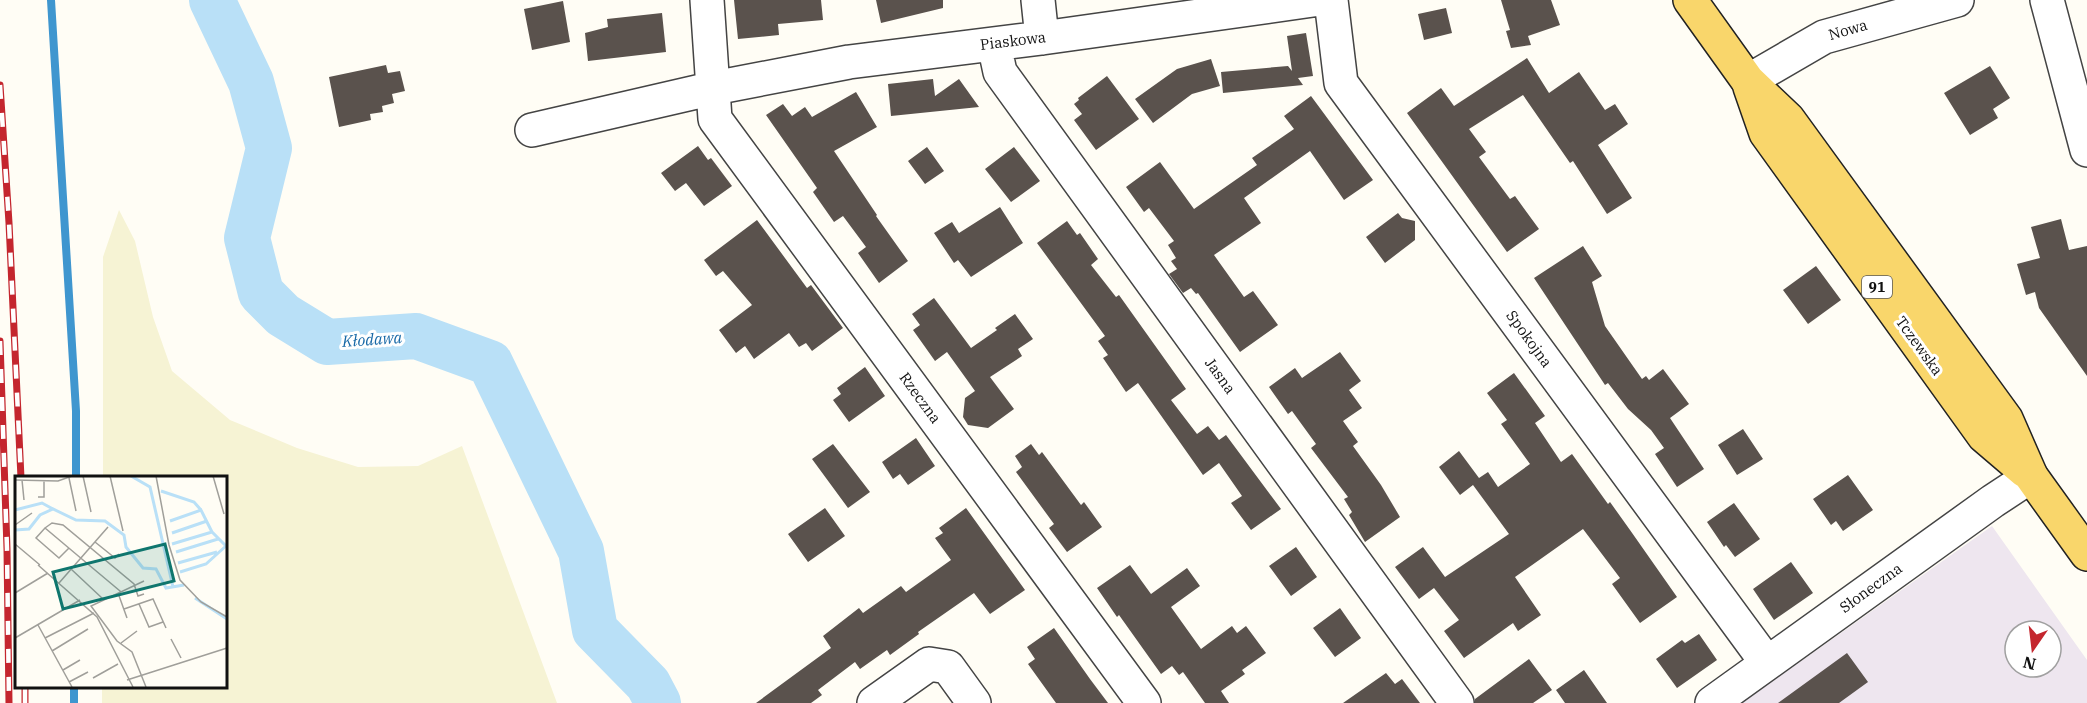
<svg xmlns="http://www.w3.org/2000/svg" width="2087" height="703" font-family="'IBM Plex Serif',serif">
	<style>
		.industrial { fill: #eee6ef; fill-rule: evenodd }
		.farmland { fill: #f6f3d4 }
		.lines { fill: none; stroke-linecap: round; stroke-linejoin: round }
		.stream { stroke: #3f96cf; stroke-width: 8 }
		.river { stroke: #b9e0f7; stroke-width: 46 }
		.building { fill: #5a524d }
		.minor-casing { stroke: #444; stroke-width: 36 }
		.major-casing { stroke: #222; stroke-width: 36 }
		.minor { stroke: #fff; stroke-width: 33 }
		.major { stroke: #f9d66b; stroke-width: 33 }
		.rail-casing { stroke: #c4262e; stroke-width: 7 }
		.rail { stroke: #fff; stroke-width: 4.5; stroke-dasharray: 14; stroke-linecap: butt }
		.labels { text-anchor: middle; stroke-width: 6; stroke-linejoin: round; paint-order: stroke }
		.shield { fill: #fff; stroke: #585858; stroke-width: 1.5 }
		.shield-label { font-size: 14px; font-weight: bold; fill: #111 }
		.street-label { font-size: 15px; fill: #111; stroke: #fff }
		.water-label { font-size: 16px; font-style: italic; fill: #1768a6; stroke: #fff }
		.inset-river { fill: none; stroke: #b9e0f7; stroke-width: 3 }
		.inset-road { fill: none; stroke: #a09f9a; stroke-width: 1.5 }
		.view { fill: #0f766e; fill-opacity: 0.15; stroke: #0f766e; stroke-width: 3 }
		.inset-edge { fill: none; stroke: #111; stroke-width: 3 }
	</style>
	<rect width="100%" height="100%" fill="#fffdf5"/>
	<path class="industrial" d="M1992,526L2087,660V703H1742ZM2015,631H2051V667H2015Z"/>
	<path class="farmland" d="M119,210L135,241L153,317L172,371L230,420L297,448L358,467L418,466L462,446L557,703H102V687L225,686V478H103V257Z"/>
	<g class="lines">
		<path class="stream" d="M51,0L76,411V478
			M74,703V686"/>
		<path class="river" d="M212,0L251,82L269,148L247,238L261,293L283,315L327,342L416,336L490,363L581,551L595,630L648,684L658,703"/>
	</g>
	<path class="building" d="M734,0H821L823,20L778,24L779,35L738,39Z
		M876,0H943V8L881,23Z
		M1501,0H1551L1560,25L1528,36L1531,45L1511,48L1506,31L1510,30Z
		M563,1L570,42L532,50L524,9Z
		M1446,8L1452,33L1424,40L1418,14Z
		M662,13L666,52L588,61L585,33L608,27L607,19Z
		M1306,33L1313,76L1298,78L1303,85L1223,93L1221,72L1288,66L1292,71L1287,36Z
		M1527,58L1549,93L1579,72L1605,110L1615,104L1628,124L1598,145L1632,198L1607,214L1573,161L1570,163L1523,95L1469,129L1486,152L1479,157L1510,199L1515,196L1539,229L1507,252L1407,113L1441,88L1454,106Z
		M1211,59L1220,86L1192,94L1153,123L1135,99L1177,69Z
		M386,65L388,73L400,71L405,91L392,94L394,103L382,106L383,112L370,114L371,120L339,127L329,77Z
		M1990,66L2010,98L1993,109L1998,118L1970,135L1944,93Z
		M1107,76L1139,119L1096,150L1074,120L1082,114L1074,104L1079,100L1078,98Z
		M933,79L935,96L959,79L979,107L891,116L888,84Z
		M856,92L877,127L834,151L877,215L876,216L908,261L879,283L858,253L866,247L843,216L834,222L813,192L817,188L766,115L783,104L792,116L805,107L812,117Z
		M1311,96L1373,180L1344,200L1310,151L1244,198L1261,223L1214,255L1244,297L1253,291L1278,325L1240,352L1198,293L1196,294L1191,288L1183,293L1169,274L1177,269L1171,261L1176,258L1168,245L1174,241L1149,208L1144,212L1126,187L1160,162L1194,209L1257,165L1252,158L1294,129L1284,116Z
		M698,146L708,160L711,158L732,186L704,206L686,183L675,191L661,173Z
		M927,147L944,171L925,184L908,161Z
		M1014,147L1040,181L1011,202L985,169Z
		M1000,207L1023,243L971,277L958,260L954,263L934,233L952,222L959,233Z
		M1398,213L1402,218L1415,221V240L1385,263L1366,237Z
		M2061,219L2069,250L2087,246V376L2039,308L2035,292L2026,295L2017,264L2040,258L2031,227Z
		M757,220L807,288L811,285L843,328L812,351L806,343L799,347L789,333L754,359L745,346L736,353L719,330L752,305L723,271L716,276L704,260Z
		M1067,221L1077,235L1080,233L1098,259L1091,265L1116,297L1119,295L1186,389L1171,400L1197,434L1208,426L1219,440L1226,435L1281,509L1251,530L1231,503L1242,496L1219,463L1203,475L1138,383L1126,392L1103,358L1108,355L1098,341L1105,336L1037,243Z
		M1583,246L1602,276L1592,282L1605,326L1642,379L1646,376L1649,380L1663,369L1689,404L1670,418L1704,469L1677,487L1655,454L1664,448L1651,430L1628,409L1608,383L1605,385L1534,278Z
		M1816,266L1841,300L1808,324L1783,290Z
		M934,298L971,348L997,330L995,328L1015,314L1033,339L1018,349L1022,356L990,377L1014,409L988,428L968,425L963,417L965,398L975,391L947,352L935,361L913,330L920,325L912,314Z
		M1340,352L1361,381L1349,390L1362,408L1343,421L1358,442L1353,446L1381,485L1400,517L1365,542L1349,515L1352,512L1344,499L1348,497L1311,448L1316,444L1292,411L1288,414L1269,387L1295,368L1302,378Z
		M865,367L885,396L849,422L833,400L841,394L837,388Z
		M1514,373L1545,416L1535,423L1561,462L1572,454L1608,504L1610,502L1630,530L1677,597L1640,623L1612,584L1620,578L1583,529L1515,577L1541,615L1518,631L1513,623L1464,658L1444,631L1459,620L1434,588L1419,599L1395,567L1423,547L1445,577L1509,534L1473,485L1460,495L1439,467L1459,451L1479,478L1488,472L1498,487L1530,464L1501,424L1507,420L1487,393Z
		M1743,429L1763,459L1737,475L1718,445Z
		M916,438L935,466L908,485L900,474L893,479L882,462Z
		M833,444L870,492L848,508L812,459Z
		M1031,444L1039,455L1042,452L1081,505L1084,502L1102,527L1067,552L1049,528L1054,524L1016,472L1022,467L1015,456Z
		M1848,475L1873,510L1843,531L1836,521L1831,525L1813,499Z
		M1734,503L1760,539L1735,557L1726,545L1724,547L1707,522Z
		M825,508L845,536L808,562L788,534Z
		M966,508L1025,590L990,614L974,593L918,632L919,634L890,655L887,650L860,669L855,662L818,690L822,695L811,703H756L831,648L823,636L859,608L863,613L901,586L906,592L951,560L935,538L943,533L939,528Z
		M1296,547L1317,577L1291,596L1269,566Z
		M1791,562L1813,593L1774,620L1753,589Z
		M1130,565L1151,594L1187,568L1200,586L1171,607L1201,649L1232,626L1237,633L1246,626L1266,653L1242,670L1245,674L1221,691L1229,703H1205L1183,672L1179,675L1172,666L1161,674L1119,615L1117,617L1097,588Z
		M1340,608L1361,638L1335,657L1313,628Z
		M1054,628L1090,679L1108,703H1056L1028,664L1035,659L1027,647Z
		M1699,634L1717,660L1677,688L1656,659L1682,640L1685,643Z
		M1847,653L1868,682L1839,703H1778Z
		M1529,659L1552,690L1533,703H1475V699Z
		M1584,670L1607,703H1565L1556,690Z
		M1386,673L1395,684L1402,679L1420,703H1343Z"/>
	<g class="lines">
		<g class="minor-casing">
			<path id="minor" d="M707,0L715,119L1144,703
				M1038,0L1042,38
				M1331,0L1341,83L1767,663
				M2047,0L2087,150
				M994,44L1000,72L1457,703
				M1748,81L1824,37L1957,0
				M532,130L714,88L849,62L1042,38L1313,0
				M874,703L929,664L948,667L974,703
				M1712,703L1993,501L2031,476"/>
		</g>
		<g class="major-casing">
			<path id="major" d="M1690,0L1748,81L1788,119L2006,419L2031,476L2087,554
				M1750,87L1766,133L1984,436L2025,471"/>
		</g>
		<use href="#minor" class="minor"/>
		<use href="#major" class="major"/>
		<g class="rail-casing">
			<path id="rail" d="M0,85L9,223L21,478
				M0,341L7,549L9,703
				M25,703V686"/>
		</g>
		<use href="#rail" class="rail"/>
	</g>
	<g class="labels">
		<rect class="shield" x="1862" y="276" width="30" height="22" rx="4.5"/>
		<g class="shield-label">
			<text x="1877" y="292">91</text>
		</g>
		<g class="street-label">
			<text transform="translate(1848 30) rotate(-16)" y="5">Nowa</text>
			<text transform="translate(1013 41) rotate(-7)" y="5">Piaskowa</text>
			<text transform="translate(1529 339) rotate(54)" y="5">Spokojna</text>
			<text transform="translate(1919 346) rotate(54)" y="5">Tczewska</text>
			<text transform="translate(1220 376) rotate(54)" y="5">Jasna</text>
			<text transform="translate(920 398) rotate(54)" y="5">Rzeczna</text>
			<text transform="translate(1871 588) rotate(-36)" y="5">Słoneczna</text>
		</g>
		<g class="water-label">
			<text transform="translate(372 339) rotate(-4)" y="6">Kłodawa</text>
		</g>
	</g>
	<g transform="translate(15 476)">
		<rect width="212" height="212" fill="#fffdf5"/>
		<path class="inset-river" d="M116,0L135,11L158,111M146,15L179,26L186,34M0,34L27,27L38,33M155,45L186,34L197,56M0,54L14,53L25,39L38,33L61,44L90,45L109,59L111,71L128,92L141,93L151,112L169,109M157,57L192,45M157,68L197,56L210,69M161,76L203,63M163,87L202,76M165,96L191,88L212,69M180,122L212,143"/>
		<path class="inset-road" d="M68,0L76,36M95,0L108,55M141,0L154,69L165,104L186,126L212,141M198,0L209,38M54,2L61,35M0,4L43,5L57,0M7,4L9,24M23,21H29V5M0,49L17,37M30,52L37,47L48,49L119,108L123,120L129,118M80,66L100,82L104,78M0,68L25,89M54,72L44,82L21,62L30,52L74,89L105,115L106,116M23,89L82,141L118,211M56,93L88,123M129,105L76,130L102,165L117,176L131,211M44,107L93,51M0,117L33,97M103,117L112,142M124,128L134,151L148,146M109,133L138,123L151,152M23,149L57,211M0,162L65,124M30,162L79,137M156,163L166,182M106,167L122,155M37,175L73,153M48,194L65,184M78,202L103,188M112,204L212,172M54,206L73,196"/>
		<path class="view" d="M150,68L159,105L48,133L38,96Z"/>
		<rect width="212" height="212" class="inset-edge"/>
	</g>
	<g transform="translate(2033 649) rotate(194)"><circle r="28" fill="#ffffff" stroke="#a0a0a0" stroke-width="1.5"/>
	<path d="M0-4.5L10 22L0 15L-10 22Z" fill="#c4262e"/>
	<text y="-9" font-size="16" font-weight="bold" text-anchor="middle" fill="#111111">N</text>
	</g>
</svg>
